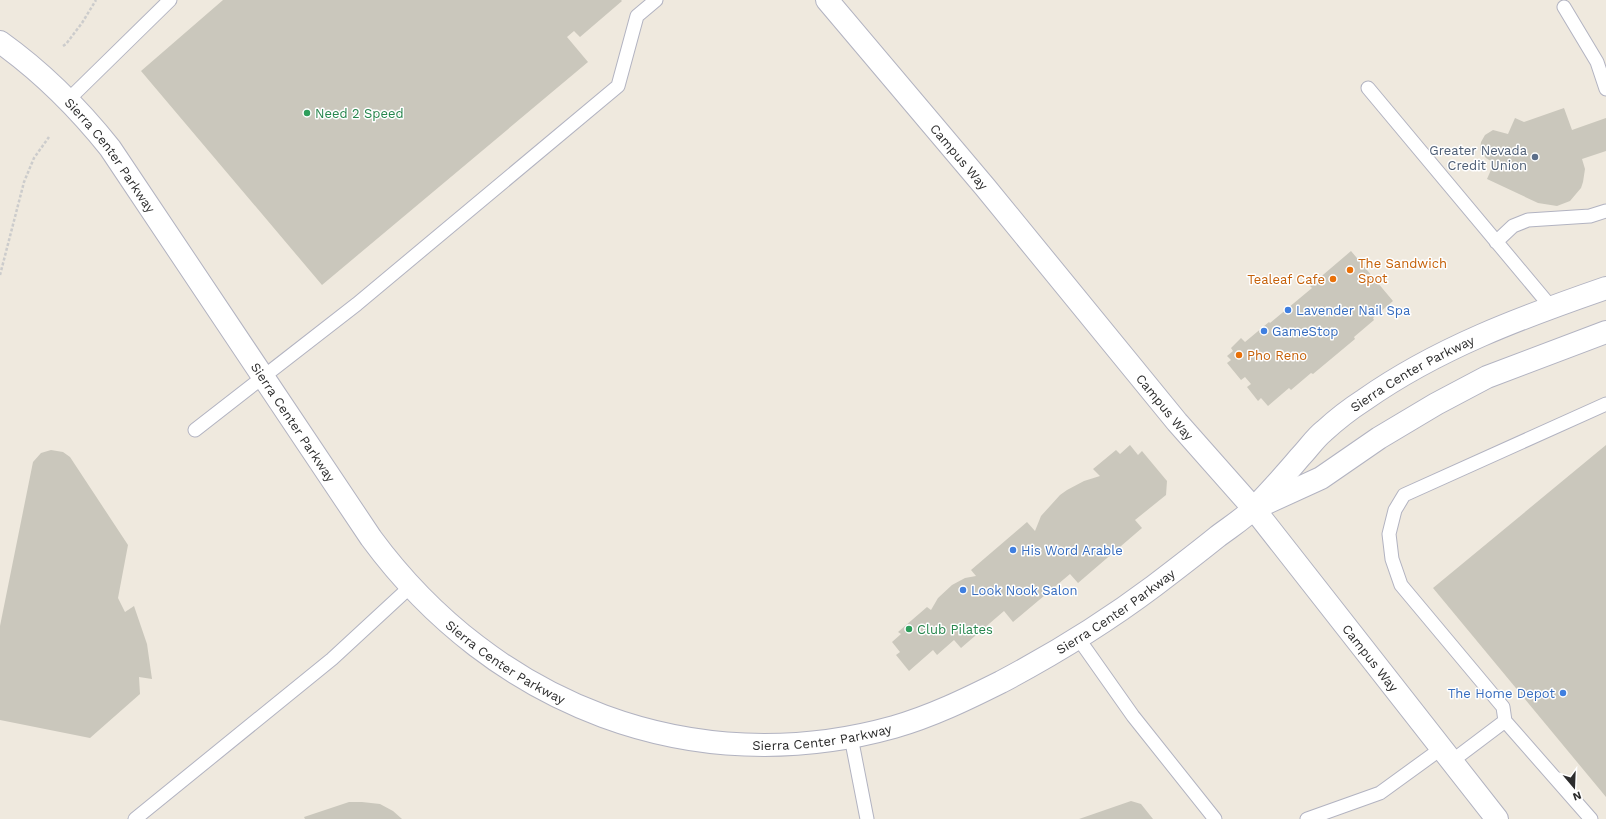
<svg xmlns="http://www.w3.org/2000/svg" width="1606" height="819" font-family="'Work Sans',sans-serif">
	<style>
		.building { fill: #cac7bc }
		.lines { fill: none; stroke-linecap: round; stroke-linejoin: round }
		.service-casing { stroke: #b2b3c1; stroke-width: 15 }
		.minor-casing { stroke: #b2b3c1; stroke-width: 24 }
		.tertiary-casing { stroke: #b2b3c1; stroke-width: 24 }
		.path { stroke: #ccc; stroke-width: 2.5; stroke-dasharray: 3 2; stroke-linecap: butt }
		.service { stroke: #fff; stroke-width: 13 }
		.minor { stroke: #fff; stroke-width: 22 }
		.tertiary { stroke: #fff; stroke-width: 22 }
		.leisure-dot { fill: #2e9e5b; stroke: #fff; stroke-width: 1.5 }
		.service-dot { fill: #5c6f8a; stroke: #fff; stroke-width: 1.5 }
		.food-dot { fill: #e8710a; stroke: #fff; stroke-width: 1.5 }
		.shop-dot { fill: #3f7fe0; stroke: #fff; stroke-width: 1.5 }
		.labels { text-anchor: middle; stroke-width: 3; stroke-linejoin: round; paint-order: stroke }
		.leisure-label { font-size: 13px; fill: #27864d; stroke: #fff; text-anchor: start }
		.service-label { font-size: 13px; fill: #4e5e75; stroke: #fff; text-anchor: end }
		.street-label { font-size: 13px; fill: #2c2c2c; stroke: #fff }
		.food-label { font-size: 13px; fill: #c56008; stroke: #fff; text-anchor: start }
		.shop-label { font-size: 13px; fill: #366cbe; stroke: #fff; text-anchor: start }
	</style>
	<rect width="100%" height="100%" fill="#efe9de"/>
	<path class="building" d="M223,0H621L622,1L580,37L574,31L567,37L588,62L322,285L141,71Z
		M1564,108L1572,130L1606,118V151L1582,159L1585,169L1583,182L1581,188L1570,201L1557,206L1538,203L1487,179L1494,163L1486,158L1480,150L1481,142L1485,135L1493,130L1508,134L1515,118L1524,122Z
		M1351,251L1393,301L1373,318L1374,320L1354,337L1355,339L1313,374L1311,373L1291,390L1289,388L1268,406L1261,398L1258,401L1247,387L1251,384L1245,377L1241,380L1227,363L1231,360L1227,356L1233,351L1231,348L1241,338L1245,342L1269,322L1270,323L1312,288L1310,286Z
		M1130,445L1138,455L1142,451L1167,481L1166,495L1135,520L1142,528L1078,583L1070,574L1013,622L1004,611L961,648L954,640L937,655L933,650L909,671L896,655L900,652L892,642L901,634L898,632L927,607L931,610L938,598L952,585L965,578L976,576L971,570L1027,522L1035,531L1041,516L1060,495L1067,490L1084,481L1100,476L1093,469L1116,450L1120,454Z
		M1606,445V797L1433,588Z
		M51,450L63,452L70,457L128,545L118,598L125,612L134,606L147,644L152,679L139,677L140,694L90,738L0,720V626L33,462L41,453Z
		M1131,801L1141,804L1153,819H1079Z
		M349,802H362L380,804L393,811L402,819H305L304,817Z"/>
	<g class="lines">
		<g class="service-casing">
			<path id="service" d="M1564,7L1597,62L1606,89
				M1368,88L1551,307
				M68,100L170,0
				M1496,242L1513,226L1528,220L1590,216L1606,211
				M195,430L357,304L618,86L637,16L656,0
				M1078,638L1133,716L1215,819
				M1505,721L1591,819
				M851,737L867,819
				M1452,761L1505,721L1503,707L1401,585L1392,559L1389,534L1395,510L1404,495L1606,404
				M135,819L332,659L410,587
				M1307,819L1380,793L1442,748"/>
		</g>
		<g class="minor-casing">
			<g id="minor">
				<path id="s1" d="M827,0L985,187L1177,422L1254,509"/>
			</g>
		</g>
		<g class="tertiary-casing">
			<g id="tertiary">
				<path id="s2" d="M0,42C42,72 78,108 110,148L371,538C494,705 693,783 894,727C932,716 967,699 1001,682C1054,654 1106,622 1154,586C1175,570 1196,554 1217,537C1230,527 1245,518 1256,506C1271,490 1286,474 1300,457C1308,449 1315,438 1324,431C1336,420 1350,409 1364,400C1438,348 1522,317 1606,288"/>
				<path d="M1262,505L1321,478L1379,438L1436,404L1487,377L1606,332"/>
				<path id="s3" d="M1254,509L1497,819"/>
			</g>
		</g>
		<path class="path" d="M63,46L66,44L82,23L96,0
			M0,275L24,182L34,158L49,137"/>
		<use href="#service" class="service"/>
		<use href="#minor" class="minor"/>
		<use href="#tertiary" class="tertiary"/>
	</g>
	<g class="leisure-dot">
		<circle cx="307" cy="113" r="4"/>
		<circle cx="909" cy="629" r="4"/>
	</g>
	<circle class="service-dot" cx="1535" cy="157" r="4"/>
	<g class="food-dot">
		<circle cx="1350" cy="270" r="4"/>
		<circle cx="1333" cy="279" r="4"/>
		<circle cx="1239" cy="355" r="4"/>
	</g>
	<g class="shop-dot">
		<circle cx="1288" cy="310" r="4"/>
		<circle cx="1264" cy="331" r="4"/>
		<circle cx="1013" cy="550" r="4"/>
		<circle cx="963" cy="590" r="4"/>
		<circle cx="1563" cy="693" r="4"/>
	</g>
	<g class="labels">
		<g class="leisure-label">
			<text x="315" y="118">Need 2 Speed</text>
			<text x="917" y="634">Club Pilates</text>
		</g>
		<g class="service-label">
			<text x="1527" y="155">Greater Nevada<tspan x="1527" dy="15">Credit Union</tspan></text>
		</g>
		<g class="street-label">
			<text dy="5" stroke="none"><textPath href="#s2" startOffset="159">Sierra Center Parkway</textPath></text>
			<text dy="5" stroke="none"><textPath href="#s1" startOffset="205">Campus Way</textPath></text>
			<text dy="5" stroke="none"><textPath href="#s2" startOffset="1849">Sierra Center Parkway</textPath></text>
			<text dy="5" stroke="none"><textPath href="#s1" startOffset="529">Campus Way</textPath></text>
			<text dy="5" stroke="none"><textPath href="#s2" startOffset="483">Sierra Center Parkway</textPath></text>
			<text dy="5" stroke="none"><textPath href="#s2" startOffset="1466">Sierra Center Parkway</textPath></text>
			<text dy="5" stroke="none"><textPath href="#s3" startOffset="189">Campus Way</textPath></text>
			<text dy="5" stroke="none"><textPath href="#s2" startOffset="807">Sierra Center Parkway</textPath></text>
			<text dy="5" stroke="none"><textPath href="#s2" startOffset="1142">Sierra Center Parkway</textPath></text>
		</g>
		<g class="food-label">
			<text x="1358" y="268">The Sandwich<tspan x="1358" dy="15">Spot</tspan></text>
			<text x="1325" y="284" text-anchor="end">Tealeaf Cafe</text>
			<text x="1247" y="360">Pho Reno</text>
		</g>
		<g class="shop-label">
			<text x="1296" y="315">Lavender Nail Spa</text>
			<text x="1272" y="336">GameStop</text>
			<text x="1021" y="555">His Word Arable</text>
			<text x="971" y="595">Look Nook Salon</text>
			<text x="1555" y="698" text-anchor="end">The Home Depot</text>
		</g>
	</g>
	<g transform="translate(1574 787) rotate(161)" stroke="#ffffff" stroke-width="3" paint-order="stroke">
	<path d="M0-3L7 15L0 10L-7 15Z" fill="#2c2c2c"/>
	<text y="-6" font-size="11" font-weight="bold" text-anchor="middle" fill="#2c2c2c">N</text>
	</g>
</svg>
